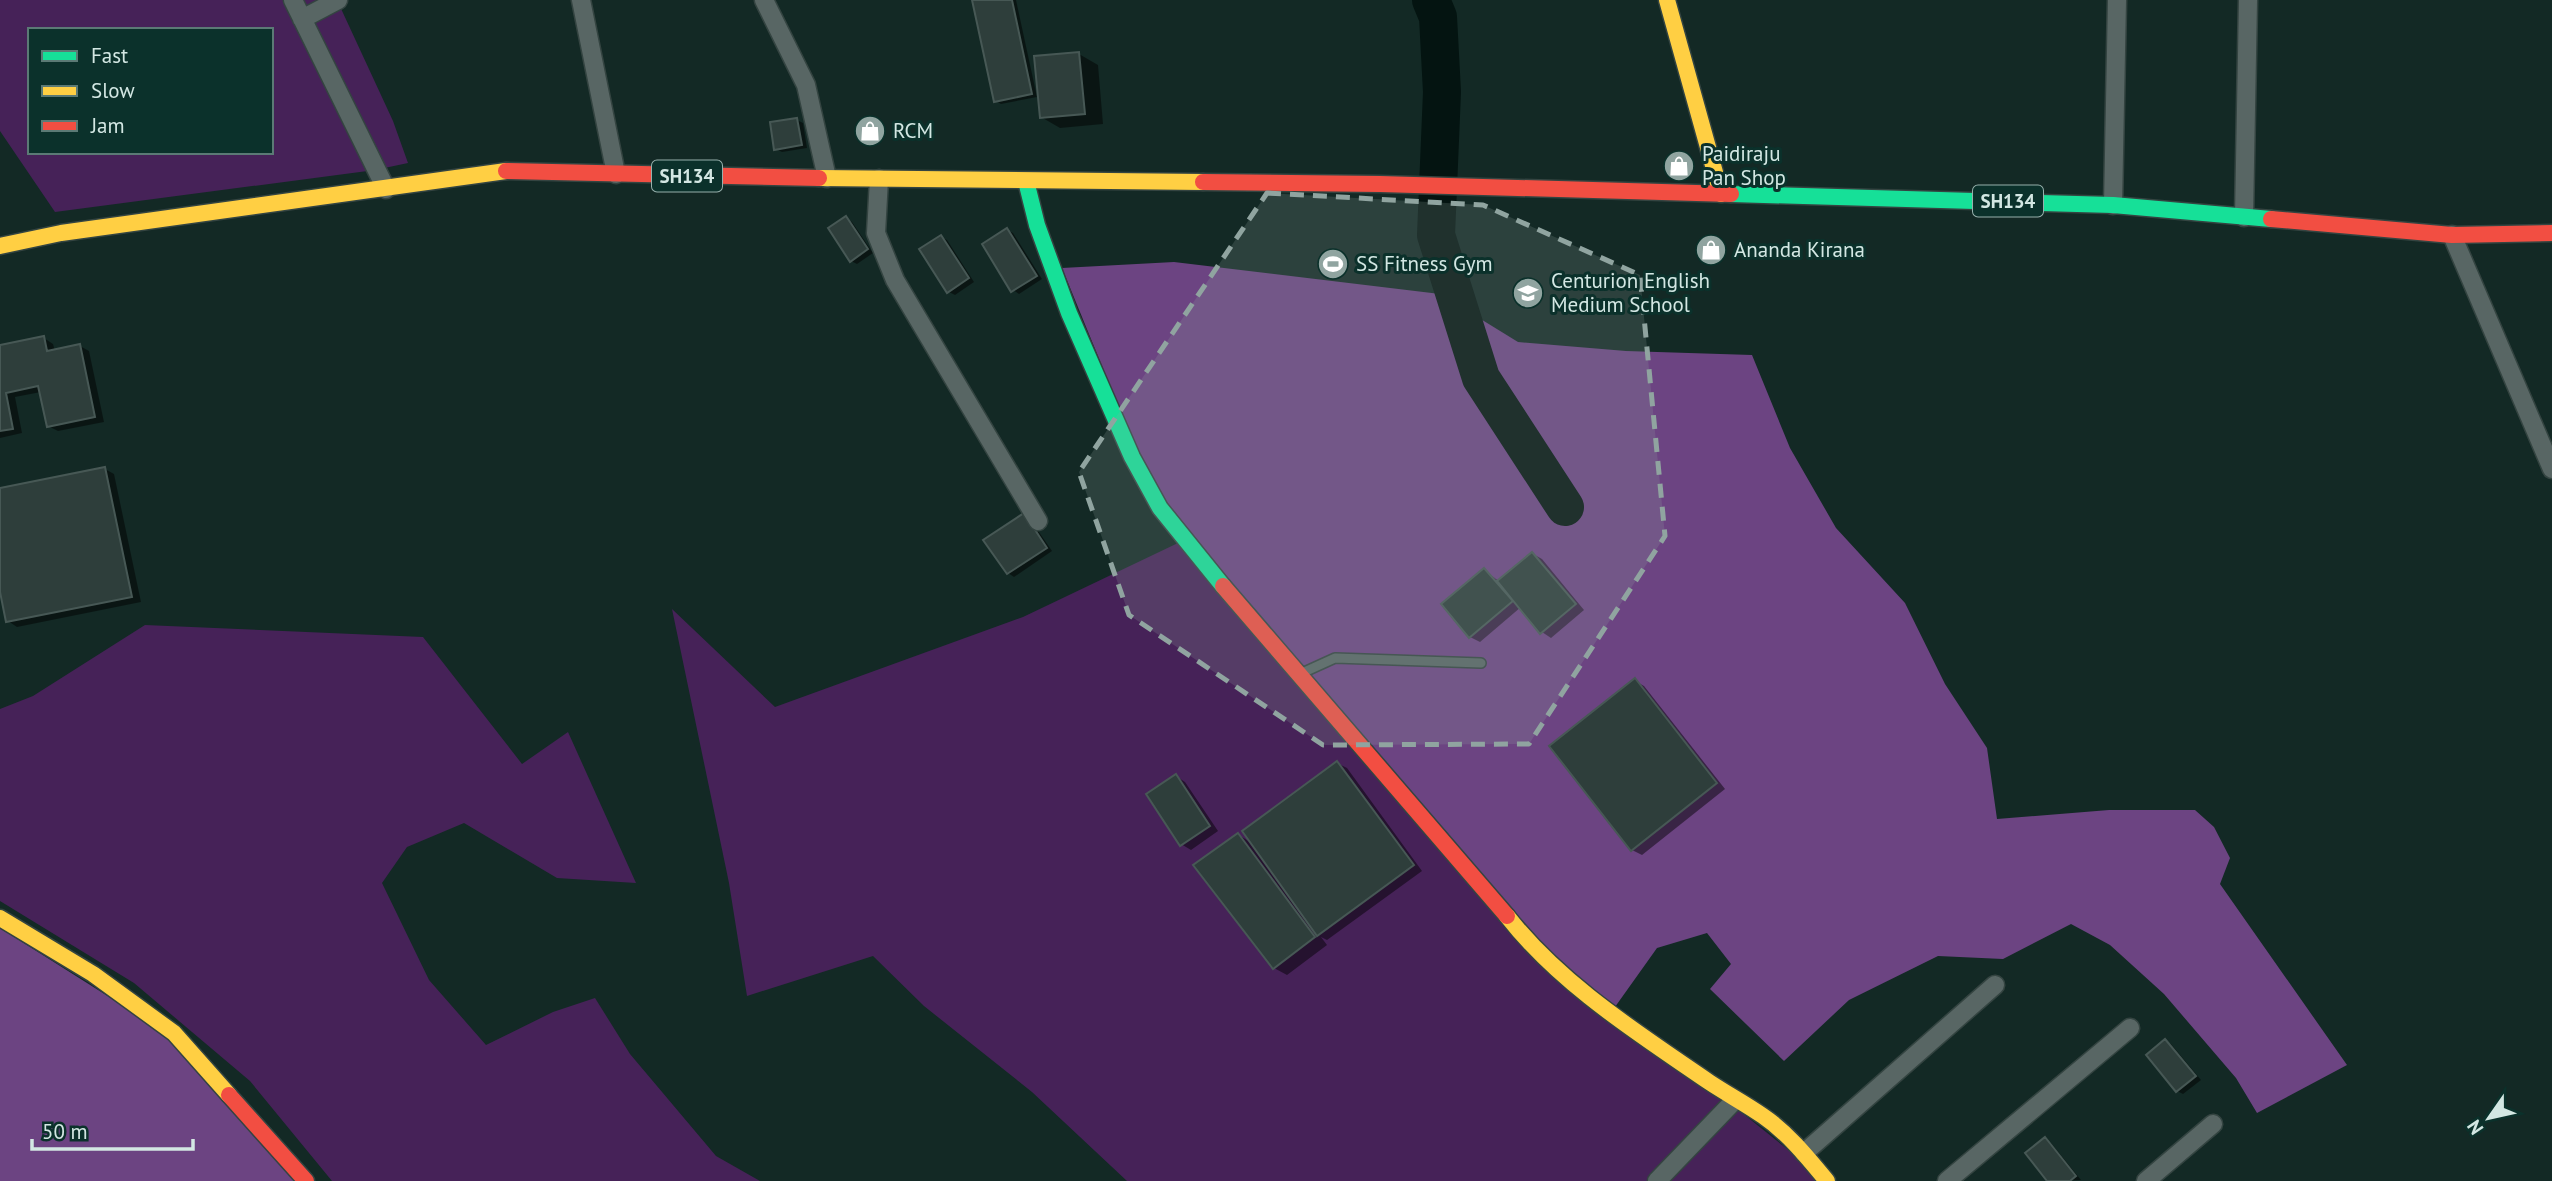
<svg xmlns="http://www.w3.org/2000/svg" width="2552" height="1181" font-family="'PT Sans',sans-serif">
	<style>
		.green { fill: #462258; fill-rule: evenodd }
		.forest { fill: #6c4482 }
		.shadow { fill: #0007 }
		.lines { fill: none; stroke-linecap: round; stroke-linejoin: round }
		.river { stroke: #041411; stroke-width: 38 }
		.building { fill: #2e3e3b; stroke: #475855; stroke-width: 2 }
		.lane-casing { stroke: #344441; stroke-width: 12 }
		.street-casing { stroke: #344441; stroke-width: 21 }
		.fast-casing { stroke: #344441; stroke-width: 19 }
		.slow-casing { stroke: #344441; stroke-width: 19 }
		.jam-casing { stroke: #344441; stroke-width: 19 }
		.lane { stroke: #586664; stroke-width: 9 }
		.street { stroke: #586664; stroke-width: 18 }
		.fast { stroke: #16e098; stroke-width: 16 }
		.slow { stroke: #ffcf43; stroke-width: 16 }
		.jam { stroke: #f24e42; stroke-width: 16 }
		.marked { fill: #90a4a0; fill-opacity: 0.2; stroke: #90a4a0; stroke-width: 5; stroke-dasharray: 14 9; stroke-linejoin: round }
		.labels { text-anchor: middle; stroke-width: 6; stroke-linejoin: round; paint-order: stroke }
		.shield { fill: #0b312b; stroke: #97b0ac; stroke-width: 2 }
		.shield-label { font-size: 19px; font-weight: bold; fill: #d3e7e3 }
		.poi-label { font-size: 21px; fill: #d3e7e3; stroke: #0b312b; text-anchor: start }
	</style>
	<rect width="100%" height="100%" fill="#132925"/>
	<path class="green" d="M0,0H337L393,121L408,163L375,170L55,212L0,131ZM30,30H271V152H30Z
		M1178,543L1525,939L1827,1181H1127L1032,1092L924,1006L873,956L747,996L729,883L672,609L775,707L1023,617Z
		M145,625L423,637L522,764L568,732L636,883L557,878L464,823L407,847L382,883L429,980L486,1045L553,1012L595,998L630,1054L716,1156L760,1181H332L250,1081L134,983L0,901V709L33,696Z"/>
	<path class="forest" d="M1174,262L1440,294L1518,342L1626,351L1752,355L1790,448L1836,528L1905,603L1945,684L1987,748L1997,819L2109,810H2195L2214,827L2230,858L2220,884L2347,1065L2257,1113L2236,1078L2164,994L2110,945L2071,924L2003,959L1938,956L1849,1000L1784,1061L1710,989L1731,964L1707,933L1657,948L1610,1014L1558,970L1160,508L1062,268Z
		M0,928L193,1050L301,1181H0Z"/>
	<path class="shadow" d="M980,0H1016L1037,97L1001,104L996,101Z
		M1079,54L1098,65L1103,124L1060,128L1041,117Z
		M797,120L803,123L807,148L782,152L776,149Z
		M846,218L852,222L873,253L857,264L851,261Z
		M1007,230L1013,233L1042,279L1019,294L1013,290Z
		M941,237L947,240L974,282L955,295L949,292Z
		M44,338L53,344L55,351L80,346L89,351L104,422L58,431L48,426L41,392L15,397L22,433L0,438V347Z
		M105,469L114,474L141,602L17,627L8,621L0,583V490Z
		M1030,519L1052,551L1014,577L1008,573Z
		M1533,554L1542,559L1584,610L1551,638L1542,632L1521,607L1480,642L1470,637L1484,570L1500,582Z
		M1635,681L1644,686L1725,789L1642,855L1632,850L1551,746Z
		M1337,763L1347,768L1422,871L1327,940L1321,937L1327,945L1287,975L1274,968L1239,835L1253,844Z
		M1176,776L1185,782L1218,831L1191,850L1181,844Z
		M2165,1041L2171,1044L2201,1080L2183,1094L2177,1091Z
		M2045,1139L2051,1143L2081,1180L2050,1181Z"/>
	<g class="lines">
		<path class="river" d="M1431,0L1438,17L1442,92L1436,235L1481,378L1565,507"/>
	</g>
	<path class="building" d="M972,0H1012L1032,94L994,102Z
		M1079,52L1085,114L1040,118L1034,56Z
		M797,118L802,145L774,150L770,122Z
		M846,216L868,249L850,262L828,228Z
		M1007,228L1037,276L1011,292L982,244Z
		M941,235L969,278L947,293L919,249Z
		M44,336L47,351L80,344L95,417L47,427L38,386L6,393L13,429L0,431V345Z
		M105,467L132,597L6,622L0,592V488Z
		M1024,513L1047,548L1007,574L983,540Z
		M1532,552L1576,604L1540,634L1497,581Z
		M1484,568L1513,601L1469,638L1441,604Z
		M1635,678L1717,783L1631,851L1549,746Z
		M1337,761L1414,865L1317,936L1242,831Z
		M1176,774L1210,826L1180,846L1146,794Z
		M1238,833L1315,937L1273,969L1193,865Z
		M2165,1039L2196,1076L2176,1092L2146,1055Z
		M2045,1137L2076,1176L2070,1181H2047L2025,1153Z"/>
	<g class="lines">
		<g class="lane-casing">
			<path id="lane" d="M1302,673L1335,658L1481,663"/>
		</g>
		<g class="street-casing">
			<path id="street" d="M293,0L386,189
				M581,0L616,174
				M764,0L806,85L827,178
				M302,19L338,0
				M879,179L876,233L895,280L1038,521
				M2113,205L2117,0
				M2244,217L2248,0
				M2452,235L2552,469
				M1804,1153L1995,985
				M1657,1181L1735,1100
				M1947,1181L2130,1028
				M2146,1181L2213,1124"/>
		</g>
		<g class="fast-casing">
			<path id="fast" d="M1026,181L1037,225L1069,313L1132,457L1160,508L1223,586
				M1731,194L2113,205L2271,219"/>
		</g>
		<g class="slow-casing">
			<path id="slow" d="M1667,0L1721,194
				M819,178L1203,182
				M0,246L61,233L506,171
				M1507,916C1561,985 1638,1033 1709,1082C1727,1094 1746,1104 1763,1116C1788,1133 1808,1158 1827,1181
				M0,918L93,974L174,1033L229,1095"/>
		</g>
		<g class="jam-casing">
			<path id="jam" d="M506,171L819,178
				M1203,182L1380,184L1731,194
				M2271,219L2452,235L2552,233
				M1223,586L1507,916
				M229,1095L306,1181"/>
		</g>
		<use href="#lane" class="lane"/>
		<use href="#street" class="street"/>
		<use href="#fast" class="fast"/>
		<use href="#slow" class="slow"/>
		<use href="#jam" class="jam"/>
	</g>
	<path class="marked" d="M1267,193L1483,205L1640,275L1665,536L1529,744L1323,745L1129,615L1079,472Z"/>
	<defs>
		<g id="shop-disc" transform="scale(1.575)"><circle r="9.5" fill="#90a4a0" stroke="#0b312b"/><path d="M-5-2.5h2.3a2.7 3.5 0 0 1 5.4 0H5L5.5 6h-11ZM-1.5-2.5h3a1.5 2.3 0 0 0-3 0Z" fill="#fff"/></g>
		<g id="stadium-disc" transform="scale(1.575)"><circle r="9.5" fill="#90a4a0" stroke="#0b312b"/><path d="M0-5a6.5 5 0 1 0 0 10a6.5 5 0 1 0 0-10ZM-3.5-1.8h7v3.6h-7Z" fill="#fff"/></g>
		<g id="school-disc" transform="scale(1.575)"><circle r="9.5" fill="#90a4a0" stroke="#0b312b"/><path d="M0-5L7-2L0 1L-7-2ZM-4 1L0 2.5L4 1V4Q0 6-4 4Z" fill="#fff"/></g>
	</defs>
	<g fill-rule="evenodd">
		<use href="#shop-disc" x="870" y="131"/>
		<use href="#shop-disc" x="1679" y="166"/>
		<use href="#shop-disc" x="1711" y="250"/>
		<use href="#stadium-disc" x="1333" y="264"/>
		<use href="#school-disc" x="1528" y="293"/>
	</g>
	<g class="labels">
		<g class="shield">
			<rect x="652" y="160.5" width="70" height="31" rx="5"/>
			<rect x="1973" y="185.5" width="70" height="31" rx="5"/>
		</g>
		<g class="shield-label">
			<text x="687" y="183">SH134</text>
			<text x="2008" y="208">SH134</text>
		</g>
		<g class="poi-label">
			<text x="893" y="138">RCM</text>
			<text x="1702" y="161">Paidiraju<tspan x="1702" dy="24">Pan Shop</tspan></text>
			<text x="1734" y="257">Ananda Kirana</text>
			<text x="1356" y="271">SS Fitness Gym</text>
			<text x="1551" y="288">Centurion English<tspan x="1551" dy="24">Medium School</tspan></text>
		</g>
	</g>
	<rect x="28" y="28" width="245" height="126" fill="#0b312b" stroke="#5b7a75" stroke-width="2"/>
	<rect x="42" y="51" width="35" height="10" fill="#16e098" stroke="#5b7a75" stroke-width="2"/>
	<text x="91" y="63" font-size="21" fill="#d3e7e3">Fast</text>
	<rect x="42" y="86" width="35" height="10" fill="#ffcf43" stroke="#5b7a75" stroke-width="2"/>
	<text x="91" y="98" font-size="21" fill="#d3e7e3">Slow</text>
	<rect x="42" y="121" width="35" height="10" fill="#f24e42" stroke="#5b7a75" stroke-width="2"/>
	<text x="91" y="133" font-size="21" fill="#d3e7e3">Jam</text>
	<g transform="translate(2489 1118) rotate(236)" stroke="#0b312b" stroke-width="5" paint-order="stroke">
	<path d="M0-5L12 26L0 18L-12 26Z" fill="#d3e7e3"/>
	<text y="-10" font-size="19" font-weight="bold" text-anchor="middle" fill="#d3e7e3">N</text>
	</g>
	<path d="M32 1139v10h161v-10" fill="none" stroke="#d3e7e3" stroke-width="3.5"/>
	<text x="42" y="1139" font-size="21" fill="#d3e7e3" stroke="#0b312b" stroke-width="5" paint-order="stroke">50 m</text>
</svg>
